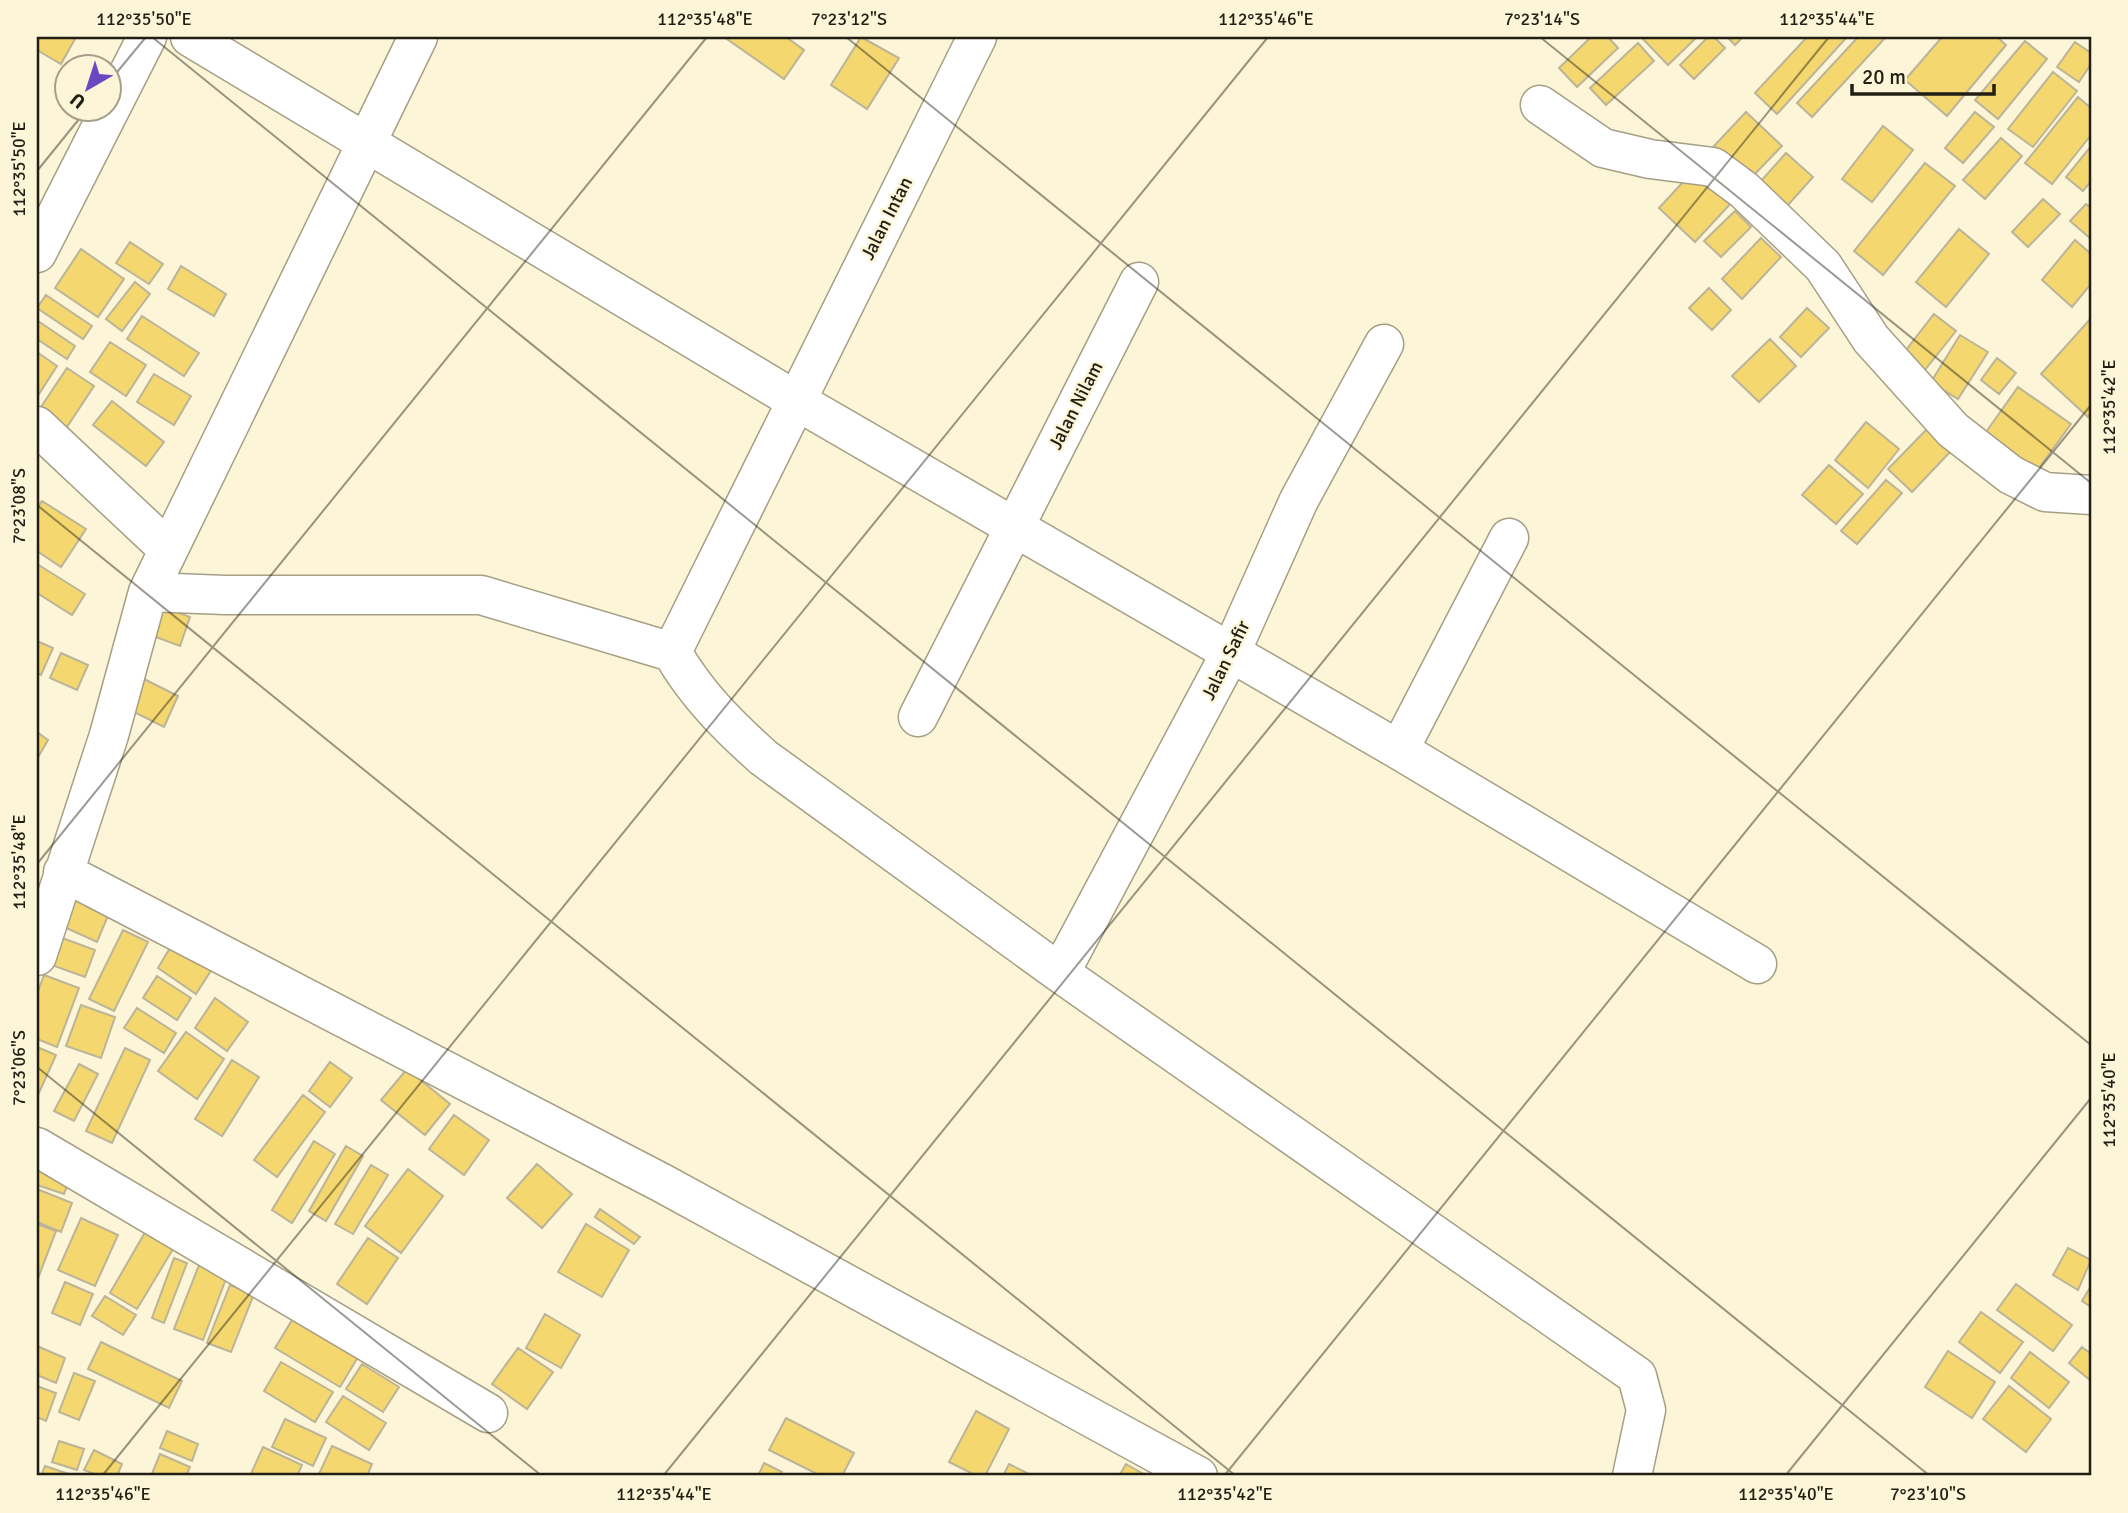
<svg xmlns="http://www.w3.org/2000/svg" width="2128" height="1513" font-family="Signika,sans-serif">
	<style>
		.building { fill: #f4d76e; stroke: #bcb498; stroke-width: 2 }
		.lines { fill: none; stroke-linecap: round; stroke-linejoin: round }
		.minor-casing { stroke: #a69f84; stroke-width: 41 }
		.minor { stroke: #fff; stroke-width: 38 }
		.ticks { fill: none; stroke: #211e14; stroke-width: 2; stroke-opacity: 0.45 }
		.labels { text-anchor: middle; stroke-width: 5; stroke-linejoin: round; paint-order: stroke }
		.street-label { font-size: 19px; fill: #211e14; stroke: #fdf5d8 }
		.neatline { fill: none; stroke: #211e14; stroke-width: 2.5 }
		.ticks-label { font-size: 18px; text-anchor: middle; fill: #211e14 }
	</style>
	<rect width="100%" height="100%" fill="#fdf5d8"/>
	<path class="building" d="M37,37H76L61,64L37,50Z
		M724,37H786L804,50L784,79Z
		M861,37L899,58L867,109L831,85Z
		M1591,37H1608L1618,48L1577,87L1559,68Z
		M1641,37H1697L1668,65Z
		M1708,37H1714L1725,48L1694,79L1680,65Z
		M1727,37H1743L1735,45Z
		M1807,37H1847L1777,114L1755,93Z
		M1858,37H1886L1812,117L1797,103Z
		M1942,37H1997L2006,45L1947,116L1905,80Z
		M2025,41L2047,59L1998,119L1975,100Z
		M2075,42L2091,53V64L2079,82L2057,67Z
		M1638,43L1654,61L1606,105L1590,88Z
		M2053,72L2077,91L2033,147L2008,129Z
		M2078,97L2091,108V135L2052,184L2025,163Z
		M1746,112L1782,146L1749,180L1714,146Z
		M1975,112L1994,127L1963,163L1945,148Z
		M1883,126L1913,150L1872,202L1842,179Z
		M2001,138L2022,156L1985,199L1963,180Z
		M2091,146V181L2083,191L2066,177Z
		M1786,153L1813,177L1780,214L1753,190Z
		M1925,163L1955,186L1883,275L1854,251Z
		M1696,168L1732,202L1695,242L1659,208Z
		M2043,199L2060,214L2028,247L2012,232Z
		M2086,204L2091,208V239L2070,221Z
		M1735,211L1751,227L1721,257L1704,241Z
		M1959,229L1989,254L1946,307L1916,282Z
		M1761,238L1781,257L1742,299L1722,279Z
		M2075,240L2091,254V284L2072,307L2042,280Z
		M130,242L163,264L149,284L116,263Z
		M81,249L124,279L98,317L55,288Z
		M181,266L226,294L214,316L168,289Z
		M135,282L150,294L122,331L106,319Z
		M1709,288L1731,310L1712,330L1689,308Z
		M46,295L92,326L83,339L37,308Z
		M1807,308L1829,328L1801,357L1780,337Z
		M1934,314L1956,331L1921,375L1899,359Z
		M142,316L199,353L184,376L127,339Z
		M2091,318V413L2088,417L2041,374Z
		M38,321L75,346L67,359L37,339Z
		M1960,335L1988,352L1958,399L1931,382Z
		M1770,339L1796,366L1759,402L1732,376Z
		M110,342L146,365L126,396L90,372Z
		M37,352L57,366L37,397Z
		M1997,358L2016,373L1999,394L1981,380Z
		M67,368L94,386L63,433L37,413Z
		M154,374L191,396L174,425L137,402Z
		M2018,387L2071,424L2031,479L1979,442Z
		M112,401L164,442L146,466L93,425Z
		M1866,422L1899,449L1868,488L1835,460Z
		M1928,428L1952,450L1912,492L1888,469Z
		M1829,465L1863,494L1836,524L1802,495Z
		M1886,480L1902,493L1857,544L1841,531Z
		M42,501L86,529L61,567L37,551V509Z
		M37,564L85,594L72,615L37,593Z
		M152,603L190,617L180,646L142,632Z
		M37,641L53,648L41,675L37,673Z
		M61,653L88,665L77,690L50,678Z
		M144,679L178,696L164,727L128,709Z
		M37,732L48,740L37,759Z
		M67,891L110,911L97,942L53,922Z
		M123,930L148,942L114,1011L89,999Z
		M57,936L95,950L85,977L46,963Z
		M173,943L212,969L196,994L158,968Z
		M44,975L79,988L57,1047L37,1039V994Z
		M157,976L191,998L177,1020L143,998Z
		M215,998L248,1022L227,1051L195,1028Z
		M81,1005L115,1017L101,1058L66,1046Z
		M137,1008L176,1033L164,1053L124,1028Z
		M186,1032L224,1059L197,1099L158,1071Z
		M37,1047L56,1055L38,1095L37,1094Z
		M125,1048L150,1060L112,1143L86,1131Z
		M232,1060L259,1077L222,1136L195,1119Z
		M330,1062L352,1078L330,1107L309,1091Z
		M79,1064L98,1074L74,1121L54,1111Z
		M407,1069L450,1104L425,1135L381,1100Z
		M303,1095L325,1112L277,1177L254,1160Z
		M454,1115L489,1140L464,1175L429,1149Z
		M314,1141L335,1154L292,1223L272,1210Z
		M346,1146L363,1156L326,1221L309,1211Z
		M37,1157L73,1170L64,1194L37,1185Z
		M537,1164L572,1194L542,1228L507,1198Z
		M371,1165L388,1175L353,1234L335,1224Z
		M408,1169L443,1196L401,1253L365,1226Z
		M37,1189L72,1203L61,1232L37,1222Z
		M600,1209L640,1237L634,1244L595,1217Z
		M81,1218L118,1235L95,1286L58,1270Z
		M151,1222L179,1239L137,1309L110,1293Z
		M37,1224L56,1231L37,1281Z
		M586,1224L629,1250L602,1297L558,1272Z
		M368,1238L398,1258L367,1304L337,1284Z
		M2068,1248L2091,1260L2078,1290L2053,1275Z
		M174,1258L187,1263L164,1323L152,1318Z
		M199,1265L227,1276L203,1340L174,1329Z
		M65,1282L93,1294L80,1325L52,1313Z
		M2016,1284L2072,1325L2053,1351L1997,1310Z
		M230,1285L254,1294L231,1352L207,1343Z
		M2091,1286V1307L2082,1301Z
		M105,1296L136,1315L123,1335L92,1316Z
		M1981,1312L2023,1342L2000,1373L1959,1342Z
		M545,1314L580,1335L561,1368L526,1348Z
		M294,1317L358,1357L340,1387L275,1348Z
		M101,1342L182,1381L169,1408L88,1369Z
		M37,1346L65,1358L56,1383L37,1375Z
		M2082,1347L2091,1354V1381L2069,1363Z
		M518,1348L553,1372L527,1409L492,1384Z
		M1948,1351L1995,1382L1972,1418L1925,1387Z
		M2030,1352L2069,1382L2049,1408L2011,1378Z
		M281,1362L333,1392L315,1422L264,1391Z
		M362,1364L399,1387L383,1412L346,1389Z
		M74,1373L95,1381L79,1420L59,1412Z
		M37,1386L56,1393L46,1421L37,1417Z
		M2009,1386L2051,1419L2026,1452L1983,1419Z
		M343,1396L386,1423L369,1450L326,1422Z
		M976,1411L1009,1429L985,1476H977L949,1462Z
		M786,1418L854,1453L842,1476H821L769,1450Z
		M285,1419L326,1438L313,1466L272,1447Z
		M167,1431L198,1444L192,1461L160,1448Z
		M59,1441L84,1449L77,1470L52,1462Z
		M332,1446L372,1464L367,1476H318Z
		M263,1447L302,1465L297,1476H250Z
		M94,1450L122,1464L117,1476H99L84,1470Z
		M160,1454L190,1467L186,1476H151Z
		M764,1463L782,1472L780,1476H758Z
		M1009,1464L1033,1476H1003Z
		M1126,1464L1147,1476H1119Z
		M45,1466L75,1476H41Z"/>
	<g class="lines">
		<g class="minor-casing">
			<path id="minor" d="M190,37L795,400L1399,750L1757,964
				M977,37L672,652C696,694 728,726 764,758L1060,973L1637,1376L1646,1410L1632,1476
				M1540,105L1603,148L1650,159L1713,167L1744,190L1823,266L1871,339L1953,430L2011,475L2045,492L2091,495
				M37,253L147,37
				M37,426L168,549
				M148,592L225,595H481L672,652
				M918,717L1139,282
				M1399,750L1509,538
				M63,872L662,1183L1198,1476
				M37,956L109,735L148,592L418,37
				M1060,973L1231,652L1299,500L1384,344
				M37,1147L488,1413"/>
		</g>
		<use href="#minor" class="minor"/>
	</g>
	<path class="ticks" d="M152,37L1930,1476M846,37L2091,1045M1540,37L2091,483M108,83L146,37M37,171L88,108M37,505L1236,1476M37,864L707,37M37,1067L542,1476M102,1476L1268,37M663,1476L1829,37M1224,1476L2091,405M1785,1476L2091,1098"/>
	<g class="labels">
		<g class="street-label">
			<text transform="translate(886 218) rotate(-63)" y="7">Jalan Intan</text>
			<text transform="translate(1075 405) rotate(-63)" y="7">Jalan Nilam</text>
			<text transform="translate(1225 660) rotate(-64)" y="7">Jalan Safir</text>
		</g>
	</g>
	<rect width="2128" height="1513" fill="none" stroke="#fdf5d8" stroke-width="77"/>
	<g transform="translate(88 88) rotate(219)"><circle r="33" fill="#fdf5d8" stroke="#a59f8a" stroke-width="2"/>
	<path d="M0-5L12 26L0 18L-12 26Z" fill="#6a48c1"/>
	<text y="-10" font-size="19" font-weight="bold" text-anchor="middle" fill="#211e14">U</text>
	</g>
	<path d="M1852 84v10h142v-10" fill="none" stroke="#211e14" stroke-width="3.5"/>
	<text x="1862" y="84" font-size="21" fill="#211e14" stroke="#fdf5d8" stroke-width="5" paint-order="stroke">20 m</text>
	<rect x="38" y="38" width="2052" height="1436" class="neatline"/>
	<g class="ticks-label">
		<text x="144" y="25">112°35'50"E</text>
		<text x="705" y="25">112°35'48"E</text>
		<text x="849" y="25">7°23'12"S</text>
		<text x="1266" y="25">112°35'46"E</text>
		<text x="1542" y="25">7°23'14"S</text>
		<text x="1827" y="25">112°35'44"E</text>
		<text transform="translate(19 169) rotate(-90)" y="6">112°35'50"E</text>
		<text transform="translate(2109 407) rotate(-90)" y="6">112°35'42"E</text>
		<text transform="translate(19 506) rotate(-90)" y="6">7°23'08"S</text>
		<text transform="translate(19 862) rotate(-90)" y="6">112°35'48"E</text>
		<text transform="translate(19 1068) rotate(-90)" y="6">7°23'06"S</text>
		<text transform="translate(2109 1100) rotate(-90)" y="6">112°35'40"E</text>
		<text x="103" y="1500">112°35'46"E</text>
		<text x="664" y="1500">112°35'44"E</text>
		<text x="1225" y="1500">112°35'42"E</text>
		<text x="1786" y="1500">112°35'40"E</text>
		<text x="1928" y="1500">7°23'10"S</text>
	</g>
</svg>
